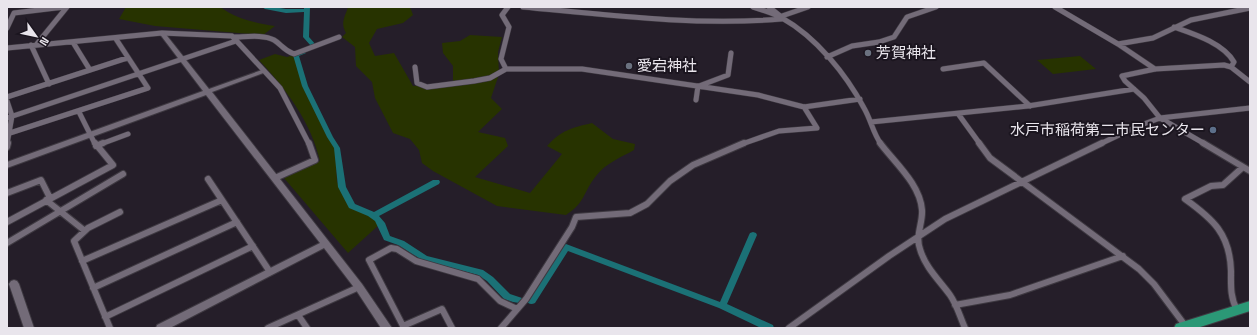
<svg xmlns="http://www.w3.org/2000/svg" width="1257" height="335" font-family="'Space Grotesk','Noto Sans JP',sans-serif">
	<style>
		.green { fill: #273300 }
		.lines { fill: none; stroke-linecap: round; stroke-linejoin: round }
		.canal { fill: #1b7176; fill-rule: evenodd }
		.minor-far1-casing { stroke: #3e3941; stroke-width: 6 }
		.minor-casing { stroke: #3e3941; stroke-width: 8 }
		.tertiary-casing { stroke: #3e3941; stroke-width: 2 }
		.trunk-casing { stroke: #3e3941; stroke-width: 2 }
		.minor-far1 { stroke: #736b78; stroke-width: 5 }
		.minor { stroke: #736b78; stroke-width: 6 }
		.tertiary { fill: #736b78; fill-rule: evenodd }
		.trunk { fill: #2b9876; fill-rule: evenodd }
		.worship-dot { fill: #6b7280; stroke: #1b151f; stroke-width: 1.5 }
		.service-dot { fill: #5c6f8a; stroke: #1b151f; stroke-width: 1.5 }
		.labels { text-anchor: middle; stroke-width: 4; stroke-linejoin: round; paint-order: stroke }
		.poi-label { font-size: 15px; fill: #e9e5ec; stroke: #1b151f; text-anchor: start }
	</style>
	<rect width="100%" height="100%" fill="#251e29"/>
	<path class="green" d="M126,7H220C237,19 255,23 275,26L263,35L155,26L119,19Z
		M348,7H410L413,15L403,23L377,29L369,43L375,56L394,53L413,86L453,83V66L443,53L442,43L460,41L470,35L502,37L498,52L499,74L491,98L502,109L478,132L505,138L508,146L475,177L530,193L562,154L547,146C562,130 571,128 592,123L613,139L635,144L634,150C620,158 606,163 596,176C583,192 586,202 566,215L497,206L433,171L422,163L419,150L410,139L393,133L375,98L372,82L356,66L355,47L342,37L346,33C340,23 345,17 348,7Z
		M275,54L287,57L294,55L304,87L335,149L337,182L350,207L374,216L380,224L348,253L284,178L320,161C311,122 286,89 259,60Z
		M1080,56L1096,69L1053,74L1037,60Z"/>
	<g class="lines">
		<path class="canal" d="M262,7H273L286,9H304V7H310L309,37L316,45L315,46H311L303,37L304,12L286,13L265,9Z
			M303,51L306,53L299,56L308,86L333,137L340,148L346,187L355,204L374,212L433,180H439L440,182L439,184L379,216L385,223L390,236L404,241L427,256L483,270L493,277L510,294L522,298L523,300L522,302L519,303L513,302L504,299L487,281L478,275L422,260L398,245L384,240L375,221L368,216L349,208L338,187L334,148L327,137L302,86L293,55Z
			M753,232L756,233L757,235L727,304L773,325L774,328H761L719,308L568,251L535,303C531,305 528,304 526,300L527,298L530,297L563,245L566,244L720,302L749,235L750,233Z"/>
		<g class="minor-far1-casing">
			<path id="minor-far1" d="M523,7C608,15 695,26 781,19
				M753,7C763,10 773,13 782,18C816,37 846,74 864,108C871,120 873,133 881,144
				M769,7L779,15
				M1055,7L1118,44L1155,69
				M779,17L808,7
				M1174,27C1194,34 1223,43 1234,62L1231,67
				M7,28L14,13L64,7
				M233,37C245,37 263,34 274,40C281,44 283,50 294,54L339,37
				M75,42L74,44L90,70
				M1118,44L1153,38L1191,20L1250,8
				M31,45L49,84
				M36,45L67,7
				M7,48L162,33L232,36L280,88L309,144
				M827,57L852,46L879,42L894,37L907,17L936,7
				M415,67L417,83L427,87L474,81L490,78L506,69H582L758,95L804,107L860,99
				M506,69L501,59L509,27L502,15L508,7
				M943,69L984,63L1030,106
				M699,86L728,75L731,53
				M7,97L127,58
				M696,100L698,86
				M7,101L12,116L7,144
				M79,112L95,144
				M959,115L980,144
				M7,118L236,41
				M871,122L1028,106L1134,89
				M10,133L148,88L116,39
				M101,144L128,134
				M742,144L779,131L817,128L804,107
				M1100,144L1136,127L1160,118L1250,108
				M1205,144L1160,118L1144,98L1125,81L1122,76L1155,69L1224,65L1231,67L1250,82"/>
		</g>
		<g class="minor-casing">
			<path id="minor" d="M880,143C895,163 920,184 922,210C923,223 915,236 920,249C925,267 939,280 950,295C957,305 960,317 965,328
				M979,143L990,158L1139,269L1154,284L1187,328
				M1203,143L1250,171
				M96,146L103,143
				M7,147L8,143
				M275,178L315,160L309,143
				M208,179L270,272
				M7,193L41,180L50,198
				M46,200L85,231
				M7,222L113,165L95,143
				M7,243L123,174
				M82,261L222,200
				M93,288L237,222
				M955,305L1010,295L1123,256
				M1237,310C1230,297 1231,285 1231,271C1230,234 1213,219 1185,199L1211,186L1223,185L1243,167
				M298,315L307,328
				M105,317L253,246
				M110,328L74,241L88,228L120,212
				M268,328L359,287
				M452,328L442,309L403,326L369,260L391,248L397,249L416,261L478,279L500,301L517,309
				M501,328L526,299L572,227L576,217L630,213L647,204L670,181L693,165L744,143
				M789,328L889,256L945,219L1102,143"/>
		</g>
		<g class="tertiary-casing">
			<path id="tertiary" d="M162,31L164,32L209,89L262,70H266V72L212,92L362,284L392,328H381L356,290L324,248L170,328H156L157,325L320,243L206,95L7,168V162L203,91L159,33Z
				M14,280L17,281L19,284L34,328H24L9,284L11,281Z"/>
		</g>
		<g class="trunk-casing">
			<path id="trunk" d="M1250,301V311L1197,328H1174L1176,324Z"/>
		</g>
		<use href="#minor-far1" class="minor-far1"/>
		<use href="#minor" class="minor"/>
		<use href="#tertiary" class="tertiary"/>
		<use href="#trunk" class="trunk"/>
	</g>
	<g class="worship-dot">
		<circle cx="868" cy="53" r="4"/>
		<circle cx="629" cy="66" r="4"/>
	</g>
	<circle class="service-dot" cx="1213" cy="130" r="4"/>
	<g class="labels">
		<g class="poi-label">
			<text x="876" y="58">芳賀神社</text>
			<text x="637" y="71">愛宕神社</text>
			<text x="1205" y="135" text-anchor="end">水戸市稲荷第二市民センター</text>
		</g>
	</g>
	<rect width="1257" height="335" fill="none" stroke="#e9e5ec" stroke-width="16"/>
	<g transform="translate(36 36) rotate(123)" stroke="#1b151f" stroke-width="3" paint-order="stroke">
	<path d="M0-3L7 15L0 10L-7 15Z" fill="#e9e5ec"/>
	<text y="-6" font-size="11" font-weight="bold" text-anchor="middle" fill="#e9e5ec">N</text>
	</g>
</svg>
